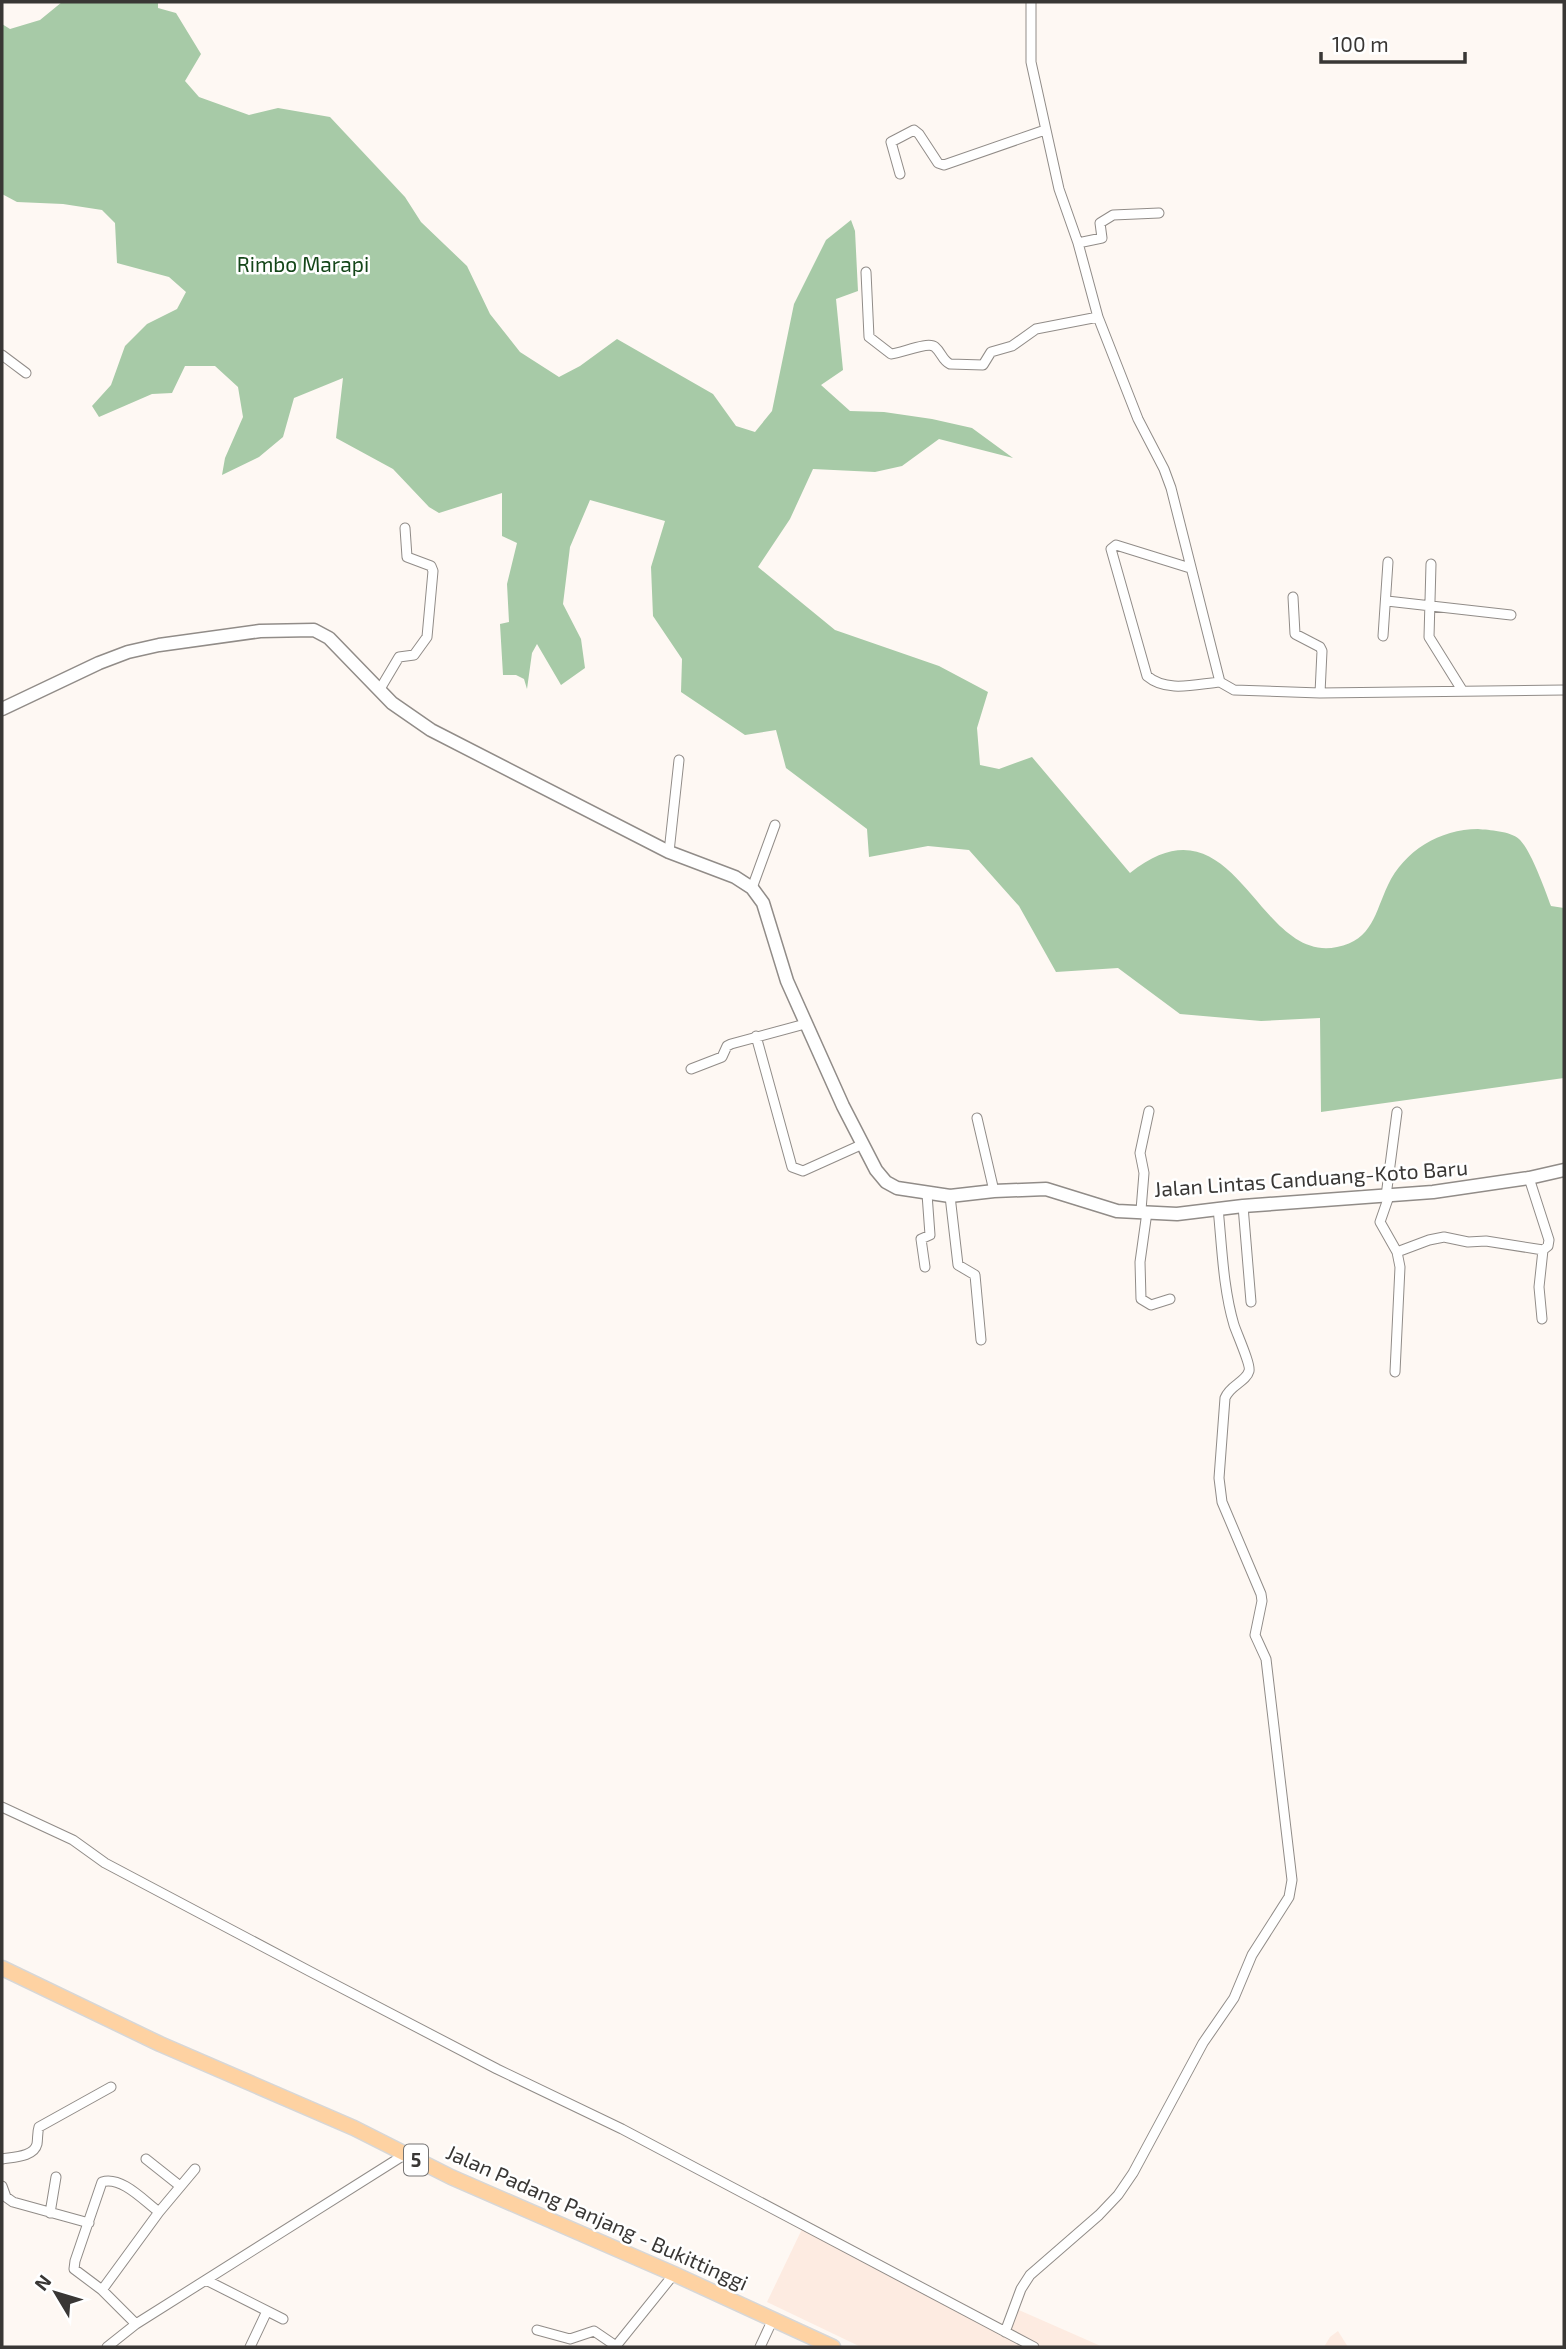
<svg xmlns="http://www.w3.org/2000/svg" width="1566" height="2349" font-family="'Exo 2',sans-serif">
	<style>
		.commercial { fill: #fdebe1 }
		.forest { fill: #a7caa7 }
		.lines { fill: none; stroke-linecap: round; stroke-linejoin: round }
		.minor-casing { stroke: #918c88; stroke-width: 11 }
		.secondary-casing { stroke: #918c88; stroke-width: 15 }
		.trunk-casing { stroke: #d7d7d7; stroke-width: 17 }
		.minor { stroke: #fff; stroke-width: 9 }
		.secondary { stroke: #fff; stroke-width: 12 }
		.trunk { stroke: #fed2a2; stroke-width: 14 }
		.labels { text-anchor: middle; stroke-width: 5; stroke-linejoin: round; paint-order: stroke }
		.shield { fill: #fff; stroke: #747372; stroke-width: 2 }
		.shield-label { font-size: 19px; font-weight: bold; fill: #393735 }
		.park-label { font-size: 21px; fill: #144619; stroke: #fff }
		.street-label { font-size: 21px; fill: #393735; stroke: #fff }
	</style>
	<rect width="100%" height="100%" fill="#fef8f3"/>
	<path class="commercial" d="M803,2227L1002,2326L1012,2307L1103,2347H861L767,2302Z
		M1338,2331L1348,2347H1324L1330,2337Z"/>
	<path class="forest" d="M62,2H158V8L176,13L201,54L185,81L199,97L249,115L278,108L330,117L405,197L421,222L467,266L490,314L520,352L559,377L580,366L617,339L713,394L736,426L755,432L772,411L794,304L826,240L851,220L855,231L858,291L836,299L843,370L821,385L850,411L884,412L932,419L972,428L1013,458L939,439L902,466L875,472L813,469L790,519L758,567L835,630L939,666L988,692L977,728L980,765L999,769L1032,757L1130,873C1236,789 1256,964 1337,947C1373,940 1375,912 1388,885C1404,851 1440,829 1478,829C1489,830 1510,831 1519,839C1531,850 1545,890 1551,906L1564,908V1078L1321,1112L1320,1018L1261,1021L1180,1014L1118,968L1056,972L1019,906L969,850L928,846L869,857L867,829L786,768L776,730L745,735L681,692L682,659L653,616L651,567L665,521L590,500L570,547L563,604L581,639L585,668L561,685L537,644L532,653L527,689L524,679L516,675H503L500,624L509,622L507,584L517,543L502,536V493L439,513L429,507L393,469L336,438L343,378L294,398L283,437L259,457L222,475L225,458L243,417L238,387L215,366H185L172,393L152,394L99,417L92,406L111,385L125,346L147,324L177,309L186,292L169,277L117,263L115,223L102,210L63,204L17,202L2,194V24L10,29L40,20Z"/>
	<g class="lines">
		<g class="minor-casing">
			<path id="minor" d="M1031,2V62L1059,189L1078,243L1098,317L1138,419L1164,469L1171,488L1220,682L1234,690L1320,693L1564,690
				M900,174L891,142L914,130L919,134L938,163L944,165L1045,130
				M1078,243L1102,238L1100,223L1113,215L1159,213
				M866,272L869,337L891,354C902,353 928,341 935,347C942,353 942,360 950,364L983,365L991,352L1012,346L1036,329L1098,317
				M2,355L26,373
				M1431,564L1429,637L1462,690
				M1190,568L1116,545L1111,549L1147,676C1167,693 1196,684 1220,682
				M1293,597L1295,634L1320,647L1322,651L1320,693
				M1387,601L1511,615
				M1383,636L1388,562
				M380,689L399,657L414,655L427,637L433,571L431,566L407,557L405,528
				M669,852L679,760
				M752,888L775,825
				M756,1036L792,1167L803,1171L863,1144
				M691,1069L722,1057L727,1046L731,1044L805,1024
				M977,1118L994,1191
				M1529,1178L1549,1240L1548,1246L1543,1250L1539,1287L1542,1319
				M950,1196L958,1265L975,1275L981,1340
				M1386,1196L1397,1112
				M1389,1196L1380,1222L1397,1252L1400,1267L1395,1372
				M1243,1206L1251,1302
				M1141,1210L1144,1173L1140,1153L1149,1111
				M1147,1212L1140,1262L1141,1299L1151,1305L1170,1299
				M1397,1252L1429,1240L1444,1237L1468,1242L1486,1241L1543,1250
				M925,1267L921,1239L930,1235L927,1194
				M2,1807L73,1840L105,1863L311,1972L497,2069L622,2129L1034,2347
				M2,2159C13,2157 34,2157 37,2144C38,2138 37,2133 39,2127L111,2087
				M146,2159L180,2186
				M2,2186L6,2197L13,2202L89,2223
				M50,2213L56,2177
				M206,2280L283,2319
				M102,2290L159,2212L195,2169
				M136,2324L102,2290L74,2269L75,2261L102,2182C122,2176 144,2201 159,2212
				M537,2330L570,2339L594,2331L616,2346L674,2274
				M1005,2332L1021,2289L1030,2275L1099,2215L1118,2195L1133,2173L1203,2043L1234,1998L1252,1955L1289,1897L1292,1880L1266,1659L1255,1635L1262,1601L1261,1594L1222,1502L1219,1478L1225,1398C1230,1385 1246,1382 1249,1371C1251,1365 1237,1334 1234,1325C1223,1288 1222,1247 1218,1208
				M107,2347L136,2324L404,2155
				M250,2347L267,2311
				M760,2347L773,2319"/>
		</g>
		<g class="secondary-casing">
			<path id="secondary" d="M2,709L99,663L128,652L159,645L260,631L314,630L329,638L392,703L431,730L669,852L735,877L752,888L763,903L787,981L843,1106L876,1170L886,1182L897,1188L950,1196L994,1191L1046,1189L1117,1211L1177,1214L1243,1206L1433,1192L1529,1178L1564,1170"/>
		</g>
		<g class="trunk-casing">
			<path id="trunk" d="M2,1968L160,2044L354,2128L451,2177L674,2274L833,2347"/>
		</g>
		<use href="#minor" class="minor"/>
		<use href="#secondary" class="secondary"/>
		<use href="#trunk" class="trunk"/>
	</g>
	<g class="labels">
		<rect class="shield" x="404" y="2144.5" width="24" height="31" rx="5"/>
		<g class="shield-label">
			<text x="416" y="2167">5</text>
		</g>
		<g class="park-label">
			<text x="303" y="272">Rimbo Marapi</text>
		</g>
		<g class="street-label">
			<text transform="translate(1311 1179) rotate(-4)" y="7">Jalan Lintas Canduang-Koto Baru</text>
			<text transform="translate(597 2218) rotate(24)" y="7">Jalan Padang Panjang - Bukittinggi</text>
		</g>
	</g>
	<rect width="1566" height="2349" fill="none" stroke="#393735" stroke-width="7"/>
	<g transform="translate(56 2293) rotate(308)" stroke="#ffffff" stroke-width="5" paint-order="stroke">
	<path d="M0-5L12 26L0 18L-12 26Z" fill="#393735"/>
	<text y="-10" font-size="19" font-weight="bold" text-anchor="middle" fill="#393735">N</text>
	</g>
	<path d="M1321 52v10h144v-10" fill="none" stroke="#393735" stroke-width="3.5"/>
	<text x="1332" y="52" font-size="21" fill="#393735" stroke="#ffffff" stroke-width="5" paint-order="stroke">100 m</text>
</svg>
